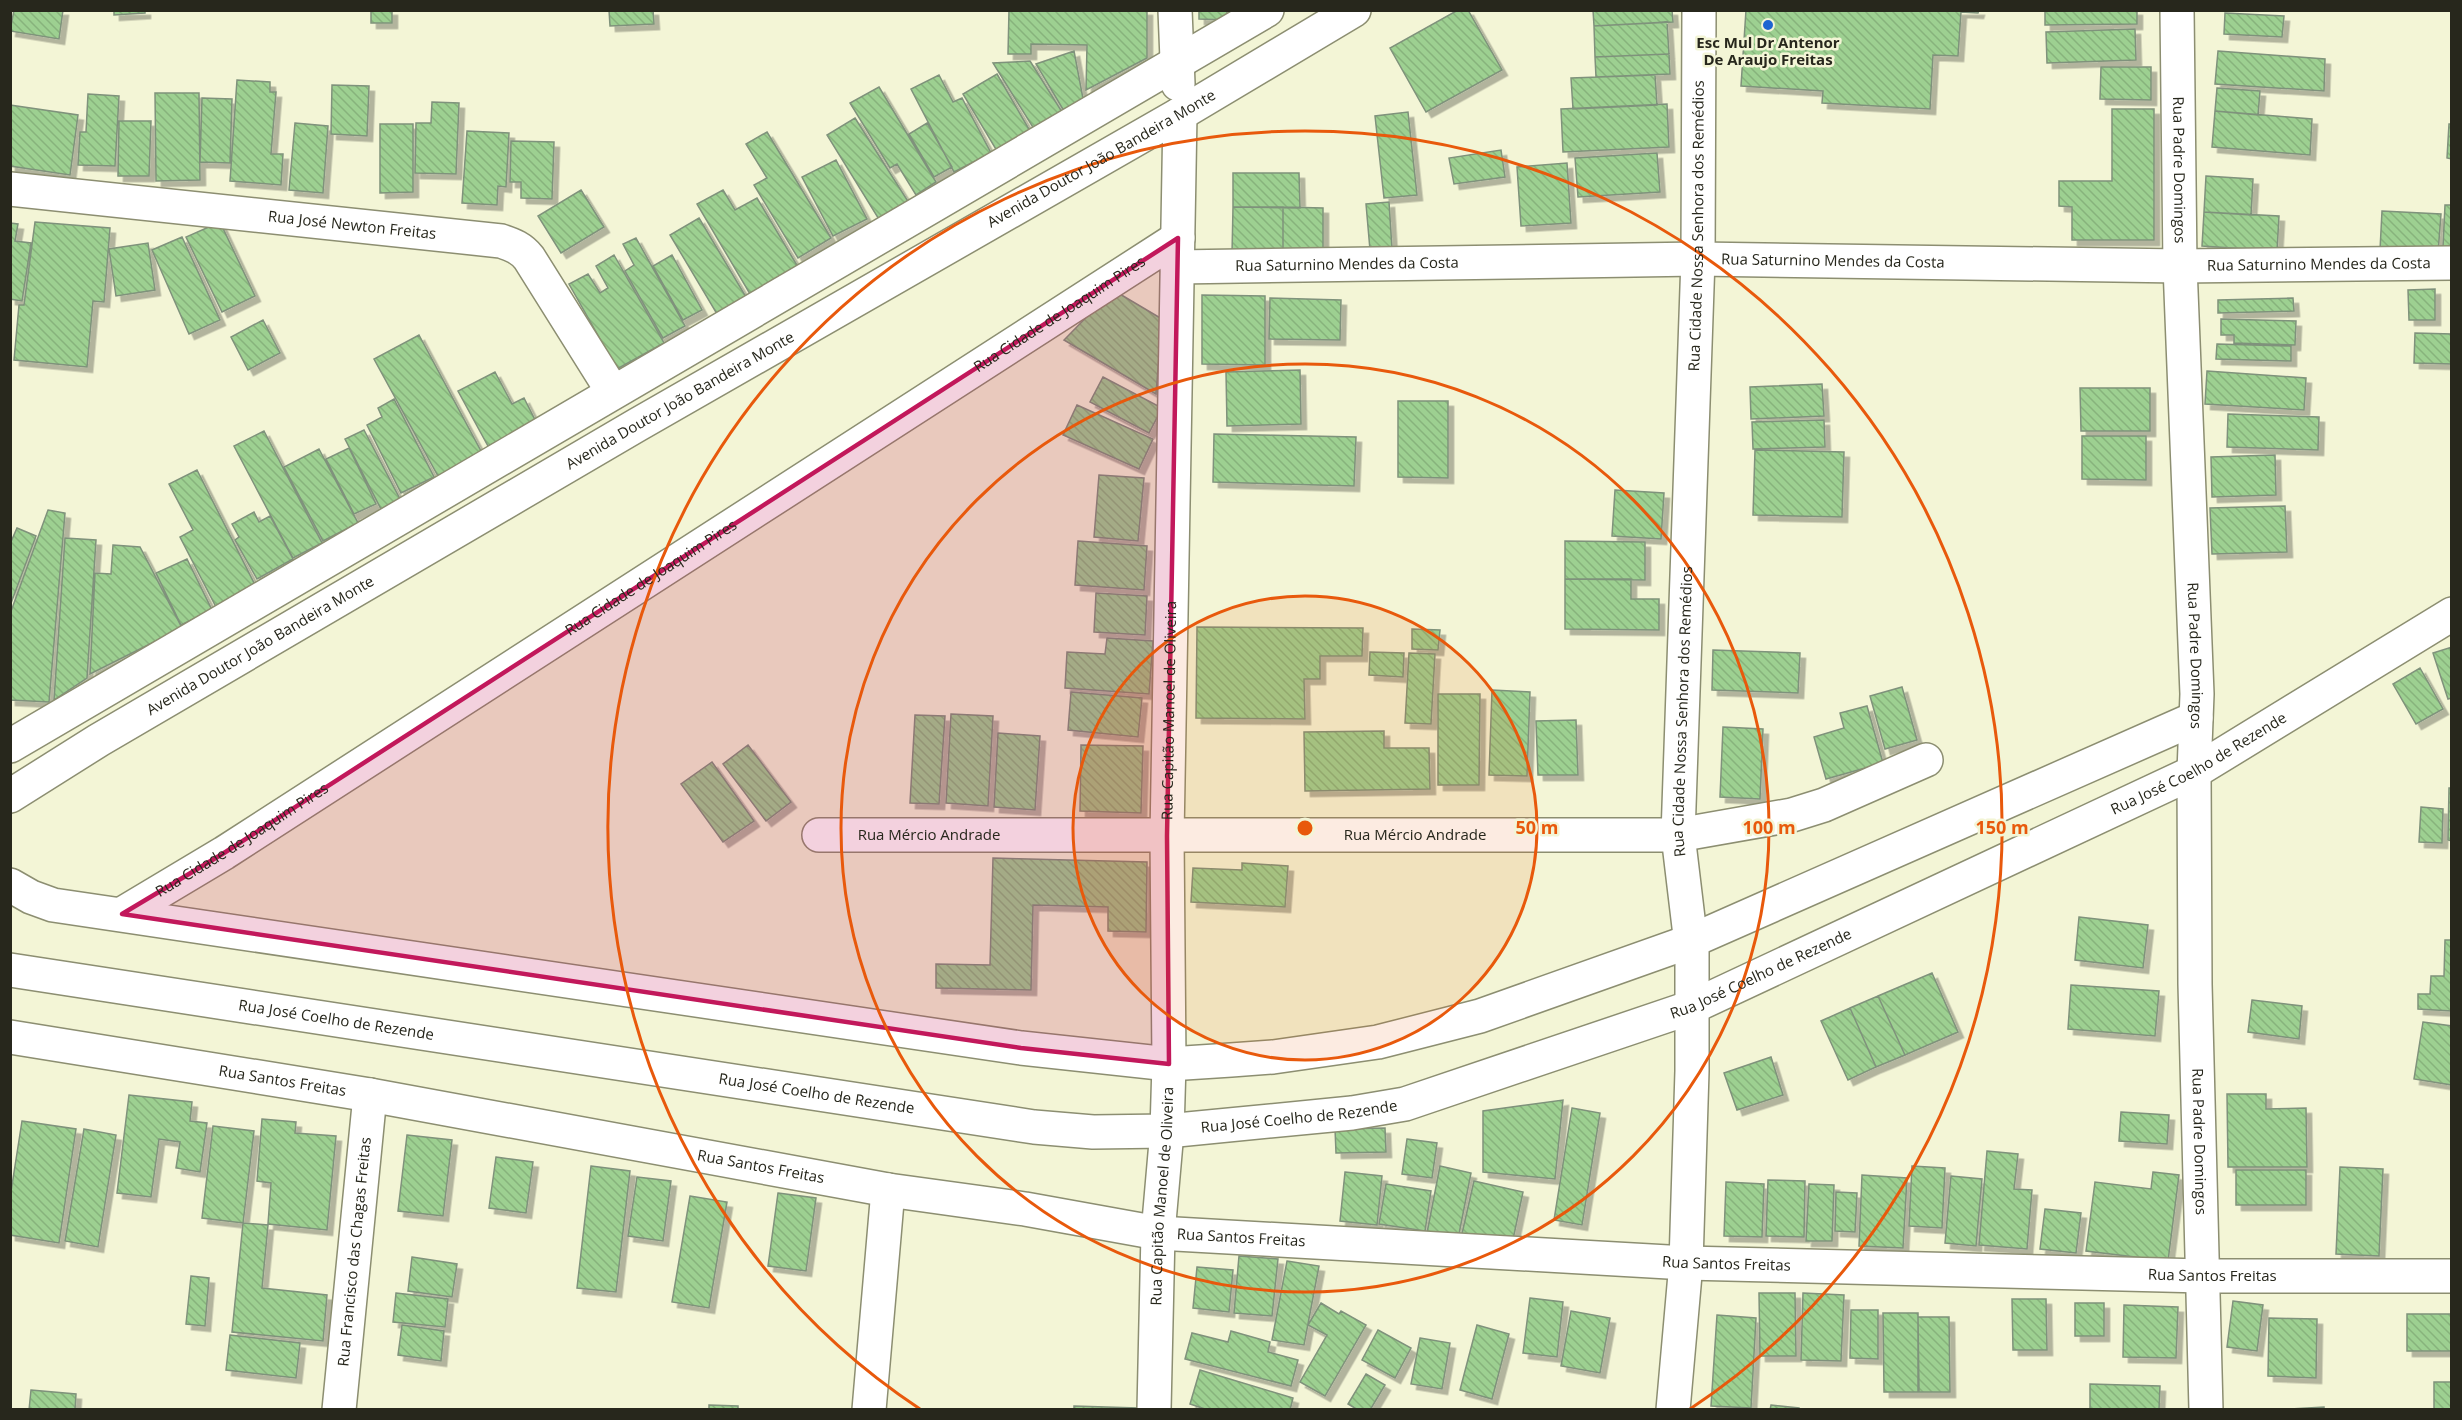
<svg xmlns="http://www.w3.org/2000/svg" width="2462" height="1420" font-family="'Open Sans',sans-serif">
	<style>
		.building { fill: url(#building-back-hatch); stroke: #7f927b; stroke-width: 1.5; filter: url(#shadow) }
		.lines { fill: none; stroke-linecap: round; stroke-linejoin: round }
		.street-casing { stroke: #8c8e71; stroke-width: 36 }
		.primary-casing { stroke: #8c8e71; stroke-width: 36 }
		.street { stroke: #fff; stroke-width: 33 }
		.primary { stroke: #fff; stroke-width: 33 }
		.marked { fill: #c2185b; fill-opacity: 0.2; stroke: #c2185b; stroke-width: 4.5; stroke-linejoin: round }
		.ring { fill: none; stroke: #e8590c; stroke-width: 3 }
		.poi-dot { fill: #1e65d1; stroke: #f3f5d6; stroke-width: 2 }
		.labels { text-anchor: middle; stroke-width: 5; stroke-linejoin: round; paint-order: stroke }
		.poi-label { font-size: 15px; font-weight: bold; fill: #27271c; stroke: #f3f5d6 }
		.street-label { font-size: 15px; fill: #27271c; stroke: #f3f5d6 }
		.centre { fill: #e8590c; stroke: #f3f5d6; stroke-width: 3 }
		.ring-label { font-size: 18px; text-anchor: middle; font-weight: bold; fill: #e8590c; stroke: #f3f5d6; stroke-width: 5; stroke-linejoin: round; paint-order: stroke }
	</style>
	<defs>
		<pattern id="building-back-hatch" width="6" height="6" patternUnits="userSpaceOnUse" patternTransform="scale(1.5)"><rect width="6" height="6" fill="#9dd091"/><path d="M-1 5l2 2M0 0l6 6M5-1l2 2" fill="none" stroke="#87b37c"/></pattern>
		<filter id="shadow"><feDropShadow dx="5.5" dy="5.5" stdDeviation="0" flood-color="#0004"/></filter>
	</defs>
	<rect width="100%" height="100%" fill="#f3f5d6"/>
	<path class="building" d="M14,10H63L59,39L10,31Z
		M114,10H145V13L114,15Z
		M371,10H392V23H371Z
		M609,10H653L654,24L610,26Z
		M1009,10H1147V58L1086,90L1087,45L1031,44V54H1008Z
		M1199,10H1227V20L1199,19Z
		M1458,10H1468L1502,70L1426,112L1390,48Z
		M1593,10H1672L1673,22L1594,26Z
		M1746,10H1979L1978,13L1961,12L1958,56L1933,55L1930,109L1822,103L1823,91L1741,86Z
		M2045,10H2137V24L2045,25Z
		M2225,13L2284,16L2282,37L2224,34Z
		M1667,22L1669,54L1595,57L1594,26Z
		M2135,29L2136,60L2047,63L2046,32Z
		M1074,51L1084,104L1064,111L1036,64Z
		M2218,51L2325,59L2324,91L2215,84Z
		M1669,54L1670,74L1596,77L1595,57Z
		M1030,61L1062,112L1034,129L993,63Z
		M2101,67H2151V100L2100,99Z
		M997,74L1030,131L997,151L963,94Z
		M939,75L953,102L962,98L991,153L954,172L911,89Z
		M1655,75L1657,105L1573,109L1571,78Z
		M237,80L270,82V92H276L271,154H283L281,185L230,181Z
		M332,85L369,86L367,136L331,134Z
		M879,87L936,182L916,195L897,164L890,168L850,103Z
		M2217,88L2260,91L2258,115L2215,111Z
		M155,93H199L200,180L156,181Z
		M88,94L119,96L115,166L78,165L80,132H86Z
		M202,98L232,99L230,163L200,162Z
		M432,102L459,103L456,174L415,173L416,123H431Z
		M1667,104L1669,147L1563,152L1561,109Z
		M10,105L78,115L70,175L10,166Z
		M2112,109H2154V240H2072V207L2059,206V181H2112Z
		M2215,111L2312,119L2310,155L2212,147Z
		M1408,112L1417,195L1384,198L1375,116Z
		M855,118L909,203L880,221L827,135Z
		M119,121H151L149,176H118Z
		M295,123L328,126L323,193L289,190Z
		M927,123L952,167L934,177L909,134Z
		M380,124H413V192L380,193Z
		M2449,124H2452V159L2447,158Z
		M467,131L509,133L506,187L498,186L497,205L462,203Z
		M767,132L831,238L798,258L754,185L767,178L746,144Z
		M511,141L554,142L552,199L521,198V182H510Z
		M1501,150L1505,177L1454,184L1449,158Z
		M1657,153L1660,192L1578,197L1575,158Z
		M836,160L867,219L833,236L802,177Z
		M1567,163L1571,223L1521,226L1517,167Z
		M1233,173H1299L1300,208L1233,207Z
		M2206,176L2253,179L2251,215L2204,212Z
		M581,190L604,227L561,253L538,216Z
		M723,190L735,210L757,198L798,267L750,294L697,204Z
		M1389,202L1392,249L1370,250L1366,204Z
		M2445,205H2452V247H2443Z
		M1233,207H1283V254H1232Z
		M1283,207L1323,208V254H1283Z
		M2382,211L2441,214L2438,253L2380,250Z
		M2204,212L2279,216L2277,251L2202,246Z
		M699,218L746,297L717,314L670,235Z
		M35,222L110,228L104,302L93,301L87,367L14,360L19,305H24Z
		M220,222L255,296L222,312L186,237Z
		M10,223L18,224L15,241L31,243L22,301L10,299Z
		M182,237L220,320L189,334L152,250Z
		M636,238L685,326L663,338L625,271L634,265L623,244Z
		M148,243L155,290L116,296L109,249Z
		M614,255L664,343L617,369L569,284L588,274L600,293L608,288L596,266Z
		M672,255L702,310L683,320L653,266Z
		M2435,289V320H2409L2408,290Z
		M1113,290L1162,319L1156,394L1064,340Z
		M1202,295L1265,296V365L1202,364Z
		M1270,298L1341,300L1340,340L1269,339Z
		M2293,298L2294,311L2218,313V300Z
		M2221,319L2296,321L2295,345L2234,343V335H2221Z
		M263,320L280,353L248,370L231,337Z
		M2415,333L2452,334V364L2414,363Z
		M419,335L482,453L438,476L374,359Z
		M2217,344L2291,346V361L2216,359Z
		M1300,370L1301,424L1227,426L1226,372Z
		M2207,371L2306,378L2304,410L2205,404Z
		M495,372L512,404L524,398L536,422L488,446L458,391Z
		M1103,377L1162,408L1149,433L1090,402Z
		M1822,384L1824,416L1751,419L1750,387Z
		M2080,388H2150V431H2081Z
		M394,399L434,477L401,493L367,425L382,417L378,408Z
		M1398,401H1448V478L1398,477Z
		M1077,405L1153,439L1139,469L1063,435Z
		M2228,414L2319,417L2318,450L2227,447Z
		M1824,420L1825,447L1753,449L1752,422Z
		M364,430L401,501L382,511L345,439Z
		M264,431L322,543L293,558L234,446Z
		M1214,434L1356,437L1354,486L1213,482Z
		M2082,436H2146V480L2082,479Z
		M349,448L376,504L354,514L326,459Z
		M319,449L358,523L323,541L284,467Z
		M1755,450L1844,452L1842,517L1753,515Z
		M2275,455L2276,495L2212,497L2211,457Z
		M197,470L256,587L216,607L180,537L193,530L169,484Z
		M1099,475L1144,478L1138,541L1094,537Z
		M1615,490L1664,493L1661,539L1612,536Z
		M2285,506L2287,552L2212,554L2210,508Z
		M48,510L65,513L49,702L10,700V614Z
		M254,512L259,522L270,516L293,559L257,579L235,540L239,537L232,524Z
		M17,528L36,536L10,606V544Z
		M65,538L96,540L87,678L54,700Z
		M1078,541L1147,546L1144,590L1075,585Z
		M1565,541L1645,542V580L1565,579Z
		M113,545L140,547L182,628L90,674L95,573L111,574Z
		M187,559L212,610L181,625L156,573Z
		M1565,579H1631V599H1659V630L1565,629Z
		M1096,593L1147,596L1145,635L1094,632Z
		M1197,627L1363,628L1362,656H1320V679H1304L1305,719L1196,718Z
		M1412,629L1440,630L1438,650L1412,649Z
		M1107,638L1153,641L1149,694L1065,688L1067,652L1105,654Z
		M2452,647V698L2448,699L2433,653Z
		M1713,650L1800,653L1798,693L1712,690Z
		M1370,652L1404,653L1403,677L1369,675Z
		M1409,653L1435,654L1431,724L1405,723Z
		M2420,668L2443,709L2416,724L2393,684Z
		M1902,687L1917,740L1885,749L1870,696Z
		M1492,690L1530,692L1527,776L1489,775Z
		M1071,692L1142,698L1138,737L1068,730Z
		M1438,694H1480L1479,785H1438Z
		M1867,706L1883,763L1826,779L1814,737L1844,728L1840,713Z
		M951,714L993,716L988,806L946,803Z
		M915,715L945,716L939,804L910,803Z
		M1576,720L1578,775H1538L1536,721Z
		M1723,727L1763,729L1760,799L1720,797Z
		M1384,731V748H1429L1430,789L1305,791L1304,732Z
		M998,733L1040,736L1035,810L994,807Z
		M748,745L791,802L766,821L723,764Z
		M1081,745L1143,746L1141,813L1080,811Z
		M712,762L754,821L723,842L681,784Z
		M2449,788H2452V841L2448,840Z
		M2421,807L2443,809L2442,843L2419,842Z
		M993,858L1147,862L1146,932L1108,931V907L1033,905L1031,990L936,988V964L990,965Z
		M1242,863L1288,866L1285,907L1191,902L1193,868L1242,870Z
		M2079,917L2148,925L2143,968L2075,960Z
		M2445,940H2452V1011L2418,1009V994H2430L2431,976H2444Z
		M1932,973L1958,1032L1905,1055L1878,996Z
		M2071,985L2159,991L2155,1036L2068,1029Z
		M1878,996L1905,1055L1876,1067L1850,1008Z
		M2252,1000L2302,1006L2299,1039L2248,1032Z
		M1850,1008L1876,1067L1848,1080L1821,1021Z
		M2423,1022L2452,1026V1085L2414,1079Z
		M1771,1057L1783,1095L1737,1110L1724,1073Z
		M2227,1094H2266V1109L2306,1108L2307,1167H2228Z
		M129,1095L192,1102L190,1121L207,1123L200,1172L176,1168L180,1142L159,1139L151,1197L117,1193Z
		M1563,1100L1555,1179L1483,1172V1111Z
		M1572,1108L1600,1113L1582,1225L1554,1220Z
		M2121,1112L2169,1115L2167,1144L2119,1141Z
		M262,1119L296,1122L295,1133L336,1136L327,1230L268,1224L271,1183L257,1181Z
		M22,1121L76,1129L59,1243L10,1235V1198Z
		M213,1126L254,1131L243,1223L202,1218Z
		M1385,1128L1386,1152L1336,1153L1335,1129Z
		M84,1129L116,1135L98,1247L65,1241Z
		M407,1135L452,1140L443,1216L398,1211Z
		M1407,1139L1437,1143L1432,1178L1402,1174Z
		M1987,1151L2018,1154L2014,1189L2032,1190L2027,1249L1979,1245Z
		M496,1157L533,1162L526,1213L489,1208Z
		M591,1166L630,1171L616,1292L577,1288Z
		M1440,1166L1471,1173L1458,1239L1427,1233Z
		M1912,1166L1945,1168L1942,1228L1909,1226Z
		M2340,1167L2383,1169L2379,1256L2336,1254Z
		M2236,1170H2306V1205H2236Z
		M1345,1172L1382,1176L1377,1225L1340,1221Z
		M2153,1172L2179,1175L2168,1261L2086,1251L2095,1182L2151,1189Z
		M1862,1175L1907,1178L1903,1248L1859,1246Z
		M1951,1176L1982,1179L1976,1246L1945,1243Z
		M637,1177L671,1181L663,1241L628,1236Z
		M1768,1180L1805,1181L1804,1237L1766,1236Z
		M1474,1181L1523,1192L1511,1249L1461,1238Z
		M1726,1182L1764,1184L1762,1237L1724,1236Z
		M1386,1184L1431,1191L1425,1231L1379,1224Z
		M1809,1184L1834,1185L1832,1241H1806Z
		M1836,1192L1857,1193L1855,1232L1835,1231Z
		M778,1193L816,1198L806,1271L768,1266Z
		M690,1196L727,1202L709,1308L672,1302Z
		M2045,1209L2081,1213L2076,1253L2040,1249Z
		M243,1223L268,1225L262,1288L327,1295L323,1341L232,1332Z
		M1239,1256L1278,1259L1272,1316L1234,1313Z
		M412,1257L457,1264L452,1297L408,1291Z
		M1287,1261L1319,1266L1304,1345L1272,1340Z
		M1197,1267L1233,1270L1229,1312L1193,1308Z
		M191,1276L209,1278L205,1326L186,1324Z
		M396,1293L448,1299L445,1327L393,1322Z
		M1759,1293H1795L1796,1356H1760Z
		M1803,1293L1844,1295L1841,1361L1801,1360Z
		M1530,1298L1563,1302L1557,1357L1523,1353Z
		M2012,1299H2046L2047,1350H2013Z
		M2233,1301L2263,1305L2257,1351L2227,1347Z
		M1321,1303L1339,1314L1341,1311L1366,1325L1325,1396L1300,1382L1327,1335L1308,1325Z
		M2075,1303H2104V1336H2075Z
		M2124,1305L2178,1307L2176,1358L2123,1357Z
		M1851,1310H1878V1359L1850,1358Z
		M1571,1311L1610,1318L1600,1373L1561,1366Z
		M1883,1313H1918V1392H1884Z
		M2407,1314H2452V1351H2407Z
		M1717,1315L1756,1318L1751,1408L1711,1406Z
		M1918,1317H1949L1950,1392H1919Z
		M2269,1318L2317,1319L2316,1378L2268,1376Z
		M402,1325L444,1331L441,1361L398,1355Z
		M1477,1325L1509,1334L1492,1399L1460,1390Z
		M1378,1330L1411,1348L1395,1378L1362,1360Z
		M1231,1331L1270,1342L1268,1352L1298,1360L1291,1386L1185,1359L1192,1333L1228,1342Z
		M230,1335L300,1343L296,1378L226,1370Z
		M1420,1338L1450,1343L1442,1389L1411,1384Z
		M1200,1370L1293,1398L1290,1410H1208L1190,1404Z
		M1366,1374L1385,1385L1370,1410H1358L1348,1404Z
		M2434,1382H2452V1410H2434Z
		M2090,1384L2160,1386L2159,1410H2090Z
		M31,1390L76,1394L75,1410H29Z
		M709,1405L738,1406V1410H709Z
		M1771,1405L1799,1408V1410H1770Z
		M1074,1406L1138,1408V1410H1074Z
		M2324,1407V1410H2274L2290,1409Z"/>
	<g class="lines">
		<g class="street-casing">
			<g id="street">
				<path id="s1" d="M2177,10L2180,266L2197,694L2194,772L2195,984L2206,1410"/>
				<path id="s2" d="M10,189L501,241C513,245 521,248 529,258L613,392"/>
				<path id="s3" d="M1177,267L1698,259L2180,266L2452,263"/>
				<path id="s4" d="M819,835H1678L1792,815L1824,805L1926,760"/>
				<path d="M10,885L31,897L53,905L1021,1048L1169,1064L1231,1060L1273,1057L1378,1042L1480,1016L1691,941L2196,718"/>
				<path id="s5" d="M122,914L224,853L1178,238"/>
				<path id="s6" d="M10,970L1034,1127L1093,1132L1167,1131L1352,1113L1405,1104L1692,1007L2194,772L2452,614"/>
				<path id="s7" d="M10,1037L370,1095L888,1190L1025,1209L1158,1233L1686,1263L2203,1276H2452"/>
				<path id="s8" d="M339,1410L370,1095"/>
				<path d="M869,1410L888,1190"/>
				<path id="s9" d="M1154,1410L1158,1233L1167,1131L1169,1064L1167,836L1180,114"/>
				<path id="s10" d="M1673,1410L1686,1263L1692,1071V952L1678,835L1698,259L1699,10"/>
			</g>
		</g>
		<g class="primary-casing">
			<g id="primary">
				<path d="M1175,10L1178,84"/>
				<path d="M10,746L1267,10"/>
				<path id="s11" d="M10,796L99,740L637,425L1180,114L1354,10"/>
			</g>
		</g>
		<use href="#street" class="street"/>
		<use href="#primary" class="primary"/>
	</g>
	<path class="marked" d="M1178,238L1167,836L1169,1064L1021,1048L122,914L224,853Z"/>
	<circle cx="1305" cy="828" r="232" fill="#e8590c" fill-opacity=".12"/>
	<g class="ring">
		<circle cx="1305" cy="828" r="232"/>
		<circle cx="1305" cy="828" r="464"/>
		<path d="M920 1409A697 697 0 1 1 1690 1409"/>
	</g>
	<circle class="poi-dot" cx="1768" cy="25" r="6"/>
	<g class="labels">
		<g class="poi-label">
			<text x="1768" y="48">Esc Mul Dr Antenor<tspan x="1768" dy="17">De Araujo Freitas</tspan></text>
		</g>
		<g class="street-label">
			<text dy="5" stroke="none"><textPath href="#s11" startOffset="1264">Avenida Doutor João Bandeira Monte</textPath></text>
			<text dy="5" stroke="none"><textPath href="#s1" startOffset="160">Rua Padre Domingos</textPath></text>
			<text dy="5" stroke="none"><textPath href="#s2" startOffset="344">Rua José Newton Freitas</textPath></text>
			<text dy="5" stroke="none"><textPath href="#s10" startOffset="1186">Rua Cidade Nossa Senhora dos Remédios</textPath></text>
			<text dy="5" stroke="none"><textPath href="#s3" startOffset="656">Rua Saturnino Mendes da Costa</textPath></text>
			<text dy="5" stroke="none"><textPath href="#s3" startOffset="170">Rua Saturnino Mendes da Costa</textPath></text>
			<text dy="5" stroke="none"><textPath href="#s3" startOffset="1142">Rua Saturnino Mendes da Costa</textPath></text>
			<text dy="5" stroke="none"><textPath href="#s5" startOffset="1113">Rua Cidade de Joaquim Pires</textPath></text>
			<text dy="5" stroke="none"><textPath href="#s11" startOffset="778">Avenida Doutor João Bandeira Monte</textPath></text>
			<text dy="5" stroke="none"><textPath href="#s5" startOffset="627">Rua Cidade de Joaquim Pires</textPath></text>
			<text dy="5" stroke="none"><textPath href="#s11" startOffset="292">Avenida Doutor João Bandeira Monte</textPath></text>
			<text dy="5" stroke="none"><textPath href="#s1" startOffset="646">Rua Padre Domingos</textPath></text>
			<text dy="5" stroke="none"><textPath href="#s9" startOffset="700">Rua Capitão Manoel de Oliveira</textPath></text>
			<text dy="5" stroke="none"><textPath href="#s10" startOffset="700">Rua Cidade Nossa Senhora dos Remédios</textPath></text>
			<text dy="5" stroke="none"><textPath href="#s6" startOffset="2274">Rua José Coelho de Rezende</textPath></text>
			<text dy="5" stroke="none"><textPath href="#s4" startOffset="110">Rua Mércio Andrade</textPath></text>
			<text dy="5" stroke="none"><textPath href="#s4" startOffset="596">Rua Mércio Andrade</textPath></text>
			<text dy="5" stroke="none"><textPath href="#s5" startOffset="141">Rua Cidade de Joaquim Pires</textPath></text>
			<text dy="5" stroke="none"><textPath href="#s6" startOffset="1788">Rua José Coelho de Rezende</textPath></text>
			<text dy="5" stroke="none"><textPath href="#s6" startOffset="330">Rua José Coelho de Rezende</textPath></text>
			<text dy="5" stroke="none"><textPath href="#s7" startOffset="276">Rua Santos Freitas</textPath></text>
			<text dy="5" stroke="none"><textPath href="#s6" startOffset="816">Rua José Coelho de Rezende</textPath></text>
			<text dy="5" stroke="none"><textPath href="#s6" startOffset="1302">Rua José Coelho de Rezende</textPath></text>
			<text dy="5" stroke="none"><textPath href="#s1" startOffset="1132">Rua Padre Domingos</textPath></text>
			<text dy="5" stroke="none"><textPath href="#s7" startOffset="762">Rua Santos Freitas</textPath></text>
			<text dy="5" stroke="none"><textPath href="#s9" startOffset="214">Rua Capitão Manoel de Oliveira</textPath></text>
			<text dy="5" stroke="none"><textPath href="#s7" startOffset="1248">Rua Santos Freitas</textPath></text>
			<text dy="5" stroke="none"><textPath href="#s8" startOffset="159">Rua Francisco das Chagas Freitas</textPath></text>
			<text dy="5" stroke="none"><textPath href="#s7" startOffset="1734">Rua Santos Freitas</textPath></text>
			<text dy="5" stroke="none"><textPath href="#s7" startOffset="2220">Rua Santos Freitas</textPath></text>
		</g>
	</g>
	<circle cx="1305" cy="828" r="9" class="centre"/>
	<g class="ring-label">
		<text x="1537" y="834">50 m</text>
		<text x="1769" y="834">100 m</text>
		<text x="2002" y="834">150 m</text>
	</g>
	<rect width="2462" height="1420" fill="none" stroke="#27271c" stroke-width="24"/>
</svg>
